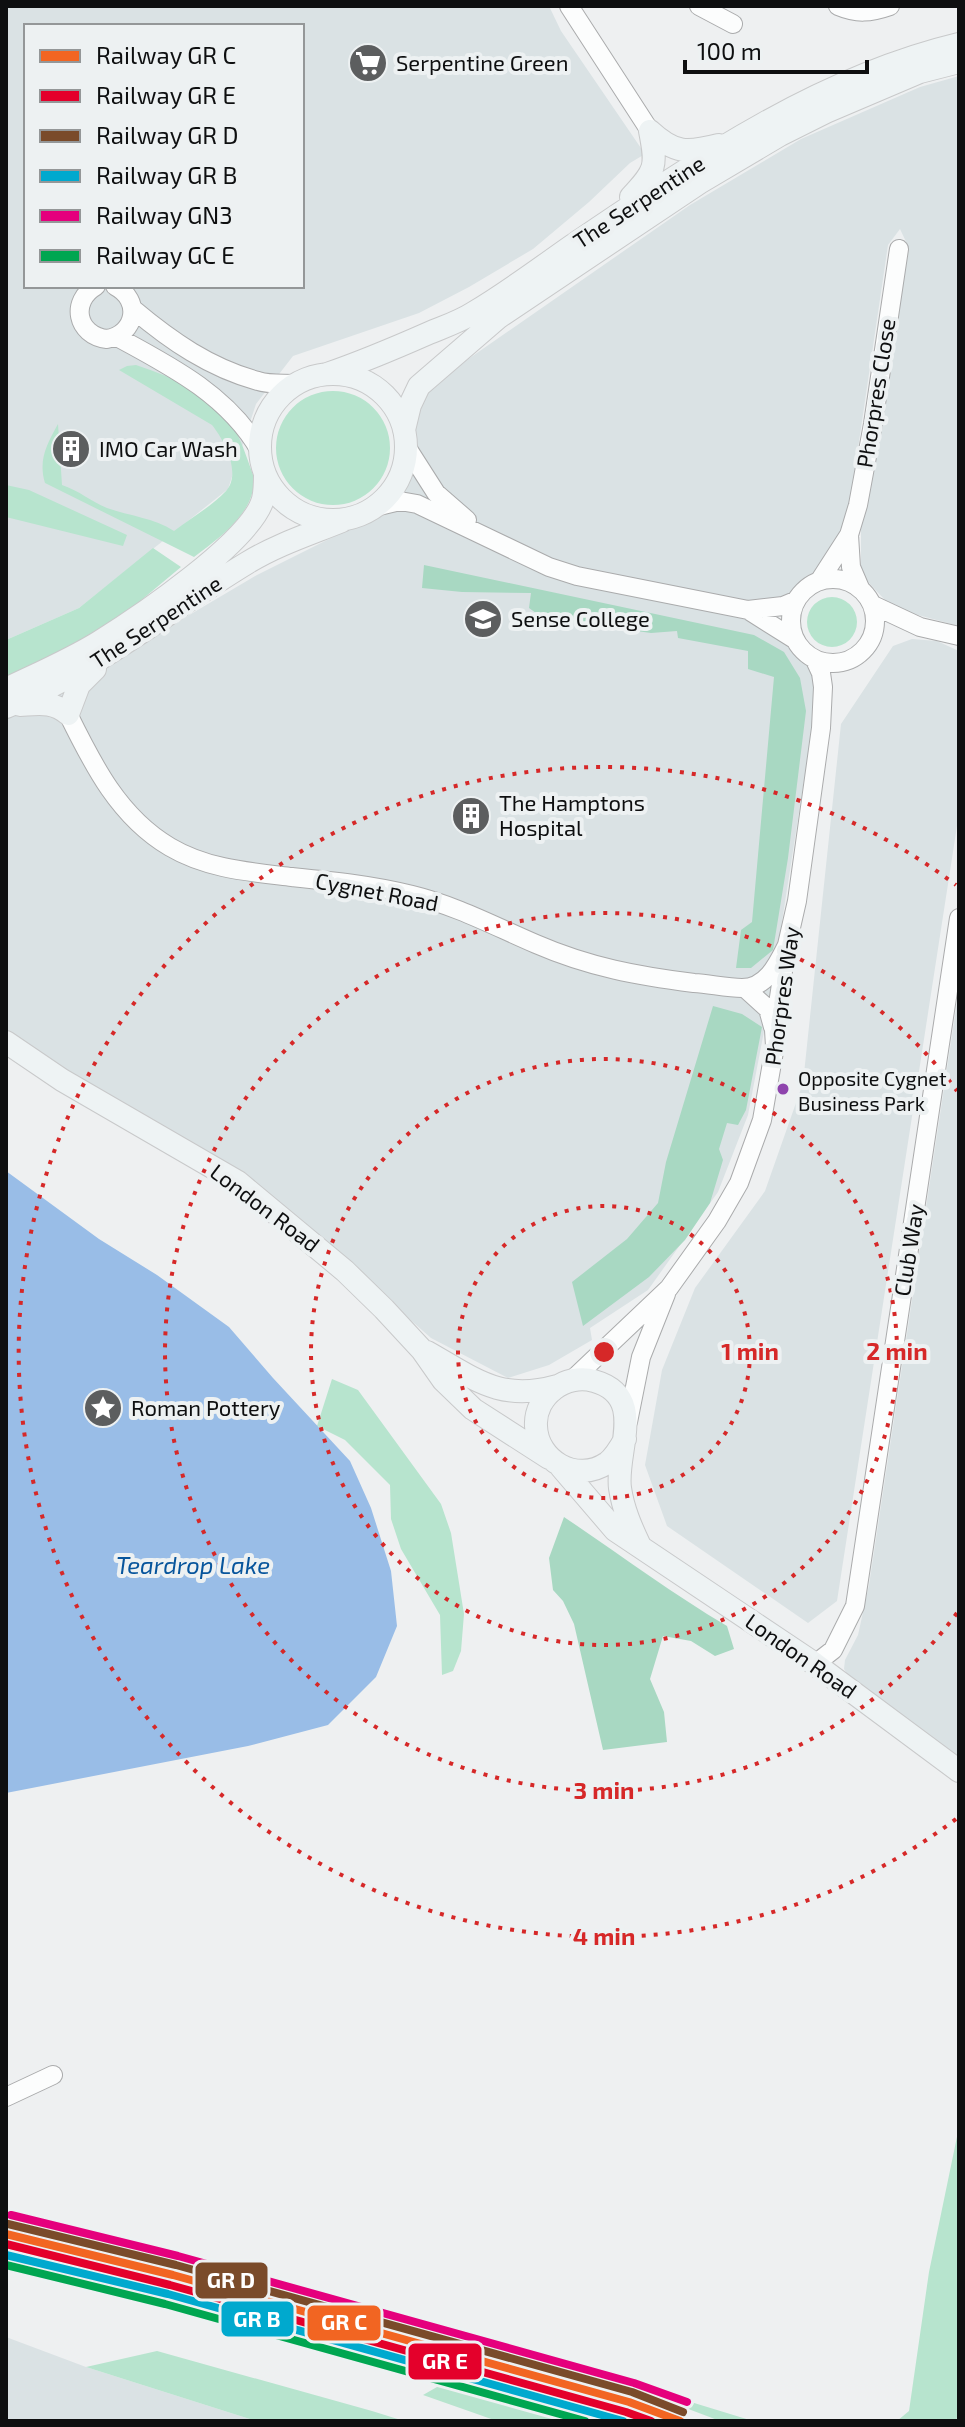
<svg xmlns="http://www.w3.org/2000/svg" width="965" height="2427" font-family="'Exo 2',sans-serif">
	<style>
		.built { fill: #dae2e4; fill-rule: evenodd }
		.green { fill: #b7e4ce }
		.forest { fill: #a8d8c2 }
		.water { fill: #99bde7 }
		.lines { fill: none; stroke-linecap: round; stroke-linejoin: round }
		.minor-casing { stroke: #aaabac; stroke-width: 20 }
		.major-casing { stroke: #c8c9ca; stroke-width: 24 }
		.minor { stroke: #fcfdfd; stroke-width: 18 }
		.major { stroke: #eef3f4; stroke-width: 22 }
		.rail-1-casing { stroke: #edf1f2; stroke-width: 14 }
		.rail-2-casing { stroke: #edf1f2; stroke-width: 14 }
		.rail-3-casing { stroke: #edf1f2; stroke-width: 14 }
		.rail-4-casing { stroke: #edf1f2; stroke-width: 14 }
		.rail-5-casing { stroke: #edf1f2; stroke-width: 14 }
		.rail-6-casing { stroke: #edf1f2; stroke-width: 14 }
		.rail-1 { stroke: #f26522; stroke-width: 8 }
		.rail-2 { stroke: #e4002b; stroke-width: 8 }
		.rail-3 { stroke: #7a4b2a; stroke-width: 8 }
		.rail-4 { stroke: #00a9ce; stroke-width: 8 }
		.rail-5 { stroke: #e5007d; stroke-width: 8 }
		.rail-6 { stroke: #00a651; stroke-width: 8 }
		.ring { fill: none; stroke: #d62828; stroke-width: 4; stroke-dasharray: 4 8 }
		.bus-dot { fill: #8e44ad; stroke: #edf1f2; stroke-width: 3 }
		.labels { text-anchor: middle; stroke-width: 8; stroke-linejoin: round; paint-order: stroke }
		.bus-label { font-size: 20px; fill: #0e0f10; stroke: #edf1f2; text-anchor: start }
		.poi-label { font-size: 22px; fill: #0e0f10; stroke: #edf1f2; text-anchor: start }
		.street-label { font-size: 22px; fill: #0e0f10; stroke: #edf1f2 }
		.water-label { font-size: 24px; font-style: italic; fill: #07559c; stroke: #edf1f2 }
		.centre { fill: #d62828; stroke: #edf1f2; stroke-width: 4 }
		.ring-label { font-size: 24px; text-anchor: middle; font-weight: bold; fill: #d62828; stroke: #edf1f2; stroke-width: 8; stroke-linejoin: round; paint-order: stroke }
		.line-badge { stroke: #edf1f2; stroke-width: 3 }
		.badge-label { font-size: 22px; text-anchor: middle; font-weight: bold; fill: #fff }
	</style>
	<rect width="100%" height="100%" fill="#eef0f1"/>
	<path class="built" d="M6,6H549L561,31L645,154L630,163L589,202L533,249L469,287L419,313L293,356L256,404L228,489L79,608L6,640ZM26,26H302V286H26Z
		M959,76V626L903,611L885,600L867,581L861,569V520L877,447L909,248L900,229L888,245L848,516L837,544L821,570L790,597H782L769,634L779,639L805,662L816,682V703L769,1005L748,1115L718,1192L648,1290L590,1328L592,1340L549,1365L508,1378L431,1338L268,1195L19,1043L6,1032V709L120,656L257,575L335,536L396,510L409,475L413,425L428,387L690,205L801,139L920,87Z
		M912,639L937,641L959,651V813L837,1601L808,1623L667,1526L645,1465L662,1370L695,1288L765,1191L803,1083L841,724L893,646Z
		M959,989V1759L849,1677L844,1669L845,1660L858,1635L869,1585Z
		M6,2337L86,2367L256,2421H6Z"/>
	<path class="green" d="M136,365C174,378 214,394 235,430C243,444 248,462 254,477C256,513 219,538 194,557L45,483C38,460 47,444 58,424L62,485C80,491 90,501 107,508C130,516 154,518 174,531C191,518 212,506 226,491C242,473 224,440 212,425L119,370L127,366Z
		M276 448a57 57 0 1 1 114 0a57 57 0 1 1-114 0Z
		M6,485L29,490L127,535L123,546L6,517Z
		M153,548L181,567L133,607L94,634L6,680V640L79,608Z
		M807 622a25 25 0 1 1 50 0a25 25 0 1 1-50 0Z
		M332,1379L358,1390L441,1504L451,1533L464,1614L461,1651L453,1671L442,1675L440,1615L401,1549L391,1519L390,1485L345,1440L317,1426Z
		M959,2127V2410L956,2421H897L909,2411L929,2272Z
		M157,2351L372,2411L404,2421H256L86,2367Z
		M583,2369L753,2421H720Z
		M451,2379L593,2421H497L423,2395Z"/>
	<path class="forest" d="M424,565L754,635L784,652L800,678L806,711L788,858L773,950L751,968H736L741,930L752,922L774,677L748,669V651L678,638L677,631L651,633L543,618L529,608L531,593L462,592L422,588Z
		M713,1006L742,1014L762,1027L746,1110L738,1125L727,1123L719,1149L723,1160L710,1203L685,1240L649,1277L583,1326L572,1282L627,1239L658,1203L666,1162Z
		M564,1517C618,1553 671,1593 727,1626L734,1649L715,1656L691,1641L663,1636L650,1679L664,1712L667,1742L603,1750L574,1624L563,1601L553,1590L549,1558Z"/>
	<path class="water" d="M6,1171L99,1239L157,1275L229,1327L273,1378L350,1461L371,1508L391,1571L397,1626L376,1677L328,1725L248,1746L6,1793Z"/>
	<g class="lines">
		<g class="minor-casing">
			<path id="minor" d="M569,6L650,131
				M699,6L733,24
				M838,6C857,14 870,13 890,6
				M96,286C70,301 76,335 107,339C136,334 142,300 115,286
				M133,309C171,341 210,368 258,381C270,385 284,383 296,384
				M117,337C171,366 229,396 260,451
				M406,446L436,493L467,520
				M375,507L400,501L417,504L549,567L577,576L748,610L783,606L795,601
				M849,535L851,567L860,588
				M791 621a42 42 0 1 1 84 0a42 42 0 1 1-84 0Z
				M820,580L849,535L858,505L873,424L899,249
				M873,605L920,627L959,636
				M748,610L794,639
				M68,714C93,765 119,817 170,847C207,869 250,872 292,877C332,881 373,885 412,895C457,906 494,926 536,944C589,967 638,976 694,983C710,984 727,988 742,988C767,988 778,963 787,945
				M746,989L768,1009L773,1027
				M572,1380L669,1288L717,1221L739,1183L762,1120L775,1046L774,1030L787,945L797,901L821,728L823,687L821,673L815,660
				M628,1422L641,1357L666,1294
				M815,1664L833,1650L855,1606L959,918
				M6,2097L53,2075"/>
		</g>
		<g class="major-casing">
			<path id="major" d="M650,131C675,154 687,153 719,145
				M631,197C656,170 657,167 650,131
				M327,374C362,362 395,348 429,333C443,327 459,322 473,313C507,293 540,268 573,245C693,164 817,78 959,44
				M260 447a73 73 0 1 1 146 0a73 73 0 1 1-146 0Z
				M404,430L410,405L419,386L499,317L699,183L780,135L826,112L920,72L959,62
				M6,689C37,674 70,660 99,642C138,618 252,541 263,499C265,491 265,482 265,474
				M20,705C39,704 53,701 68,714L79,685L95,669
				M6,707C94,672 166,612 247,563C276,545 310,534 342,521
				M6,1042L62,1080L238,1182L345,1271L384,1309L422,1350L443,1380L473,1409L549,1458
				M427,1352C475,1379 500,1402 557,1386
				M625,1439C620,1448 615,1457 607,1463C576,1484 537,1460 536,1426C535,1411 543,1397 554,1389C565,1380 581,1377 594,1381C648,1396 615,1452 620,1488C623,1509 631,1527 640,1546
				M561,1467L615,1530L815,1664L959,1771"/>
		</g>
		<use href="#minor" class="minor"/>
		<use href="#major" class="major"/>
		<g class="rail-1-casing">
			<path id="rail-1" d="M6,2234L173,2275L629,2402L680,2421"/>
		</g>
		<g class="rail-2-casing">
			<path id="rail-2" d="M6,2244L170,2285L626,2412L651,2421"/>
		</g>
		<g class="rail-3-casing">
			<path id="rail-3" d="M8,2224L176,2265L632,2392L683,2412"/>
		</g>
		<g class="rail-4-casing">
			<path id="rail-4" d="M6,2255L168,2294L623,2421"/>
		</g>
		<g class="rail-5-casing">
			<path id="rail-5" d="M11,2215L178,2256L634,2383L687,2402"/>
		</g>
		<g class="rail-6-casing">
			<path id="rail-6" d="M6,2265L165,2304L585,2421"/>
		</g>
		<use href="#rail-1" class="rail-1"/>
		<use href="#rail-2" class="rail-2"/>
		<use href="#rail-3" class="rail-3"/>
		<use href="#rail-4" class="rail-4"/>
		<use href="#rail-5" class="rail-5"/>
		<use href="#rail-6" class="rail-6"/>
	</g>
	<g class="ring">
		<circle cx="604" cy="1352" r="146"/>
		<circle cx="604" cy="1352" r="293"/>
		<path d="M957 1613A439 439 0 1 1 957 1091"/>
		<path d="M956 1819A585 585 0 1 1 956 885"/>
	</g>
	<defs>
		<g id="supermarket-disc" transform="scale(2)"><circle r="9.5" fill="#5c5e5f" stroke="#edf1f2"/><path d="M-6-5.5h2.5l.6 2H6L4.5 2H-2.5L-4.4-4H-6ZM-1.5 3.2a1.3 1.3 0 1 0 .1 0ZM3 3.2a1.3 1.3 0 1 0 .1 0Z" fill="#fff"/></g>
		<g id="building-disc" transform="scale(2)"><circle r="9.5" fill="#5c5e5f" stroke="#edf1f2"/><path d="M-4-6H4V6H1V3H-1V6H-4ZM-2.5-4.3h1.7v1.8h-1.7ZM.8-4.3h1.7v1.8H.8ZM-2.5-1h1.7V.8h-1.7ZM.8-1h1.7V.8H.8Z" fill="#fff"/></g>
		<g id="university-disc" transform="scale(2)"><circle r="9.5" fill="#5c5e5f" stroke="#edf1f2"/><path d="M0-5L7-2L0 1L-7-2ZM-4 1L0 2.5L4 1V4Q0 6-4 4Z" fill="#fff"/></g>
		<g id="sight-disc" transform="scale(2)"><circle r="9.5" fill="#5c5e5f" stroke="#edf1f2"/><path d="M0-6L1.8-2.2L6-1.7L2.9 1.2L3.7 5.4L0 3.3L-3.7 5.4L-2.9 1.2L-6-1.7L-1.8-2.2Z" fill="#fff"/></g>
	</defs>
	<g fill-rule="evenodd">
		<use href="#supermarket-disc" x="368" y="63"/>
		<use href="#building-disc" x="71" y="449"/>
		<use href="#university-disc" x="483" y="619"/>
		<use href="#building-disc" x="471" y="816"/>
		<use href="#sight-disc" x="103" y="1408"/>
	</g>
	<circle class="bus-dot" cx="783" cy="1089" r="7"/>
	<g class="labels">
		<g class="bus-label">
			<text x="798" y="1086">Opposite Cygnet<tspan x="798" dy="25">Business Park</tspan></text>
		</g>
		<g class="poi-label">
			<text x="396" y="71">Serpentine Green</text>
			<text x="99" y="457">IMO Car Wash</text>
			<text x="511" y="627">Sense College</text>
			<text x="499" y="811">The Hamptons<tspan x="499" dy="25">Hospital</tspan></text>
			<text x="131" y="1416">Roman Pottery</text>
		</g>
		<g class="street-label">
			<text transform="translate(639 202) rotate(-33)" y="8">The Serpentine</text>
			<text transform="translate(876 393) rotate(-81)" y="8">Phorpres Close</text>
			<text transform="translate(156 622) rotate(-33)" y="8">The Serpentine</text>
			<text transform="translate(377 892) rotate(11)" y="8">Cygnet Road</text>
			<text transform="translate(782 996) rotate(-82)" y="8">Phorpres Way</text>
			<text transform="translate(265 1208) rotate(37)" y="8">London Road</text>
			<text transform="translate(909 1250) rotate(-81)" y="8">Club Way</text>
			<text transform="translate(801 1656) rotate(35)" y="8">London Road</text>
		</g>
		<g class="water-label">
			<text x="193" y="1574">Teardrop Lake</text>
		</g>
	</g>
	<circle cx="604" cy="1352" r="12" class="centre"/>
	<g class="ring-label">
		<text x="750" y="1360">1 min</text>
		<text x="897" y="1360">2 min</text>
		<text x="604" y="1799">3 min</text>
		<text x="604" y="1945">4 min</text>
	</g>
	<g class="line-badge">
		<rect x="194" y="2261" width="75" height="39" rx="8" fill="#7a4b2a"/>
		<rect x="220" y="2300" width="75" height="38" rx="8" fill="#00a9ce"/>
		<rect x="306" y="2304" width="76" height="38" rx="8" fill="#f26522"/>
		<rect x="407" y="2342" width="76" height="39" rx="8" fill="#e4002b"/>
	</g>
	<g class="badge-label">
		<text x="231" y="2288">GR D</text>
		<text x="257" y="2327">GR B</text>
		<text x="344" y="2330">GR C</text>
		<text x="445" y="2369">GR E</text>
	</g>
	<rect width="965" height="2427" fill="none" stroke="#0e0f10" stroke-width="16"/>
	<rect x="24" y="24" width="280" height="264" fill="#edf1f2" stroke="#949798" stroke-width="2"/>
	<rect x="40" y="50" width="40" height="12" fill="#f26522" stroke="#949798" stroke-width="2"/>
	<text x="96" y="64" font-size="24" fill="#0e0f10">Railway GR C</text>
	<rect x="40" y="90" width="40" height="12" fill="#e4002b" stroke="#949798" stroke-width="2"/>
	<text x="96" y="104" font-size="24" fill="#0e0f10">Railway GR E</text>
	<rect x="40" y="130" width="40" height="12" fill="#7a4b2a" stroke="#949798" stroke-width="2"/>
	<text x="96" y="144" font-size="24" fill="#0e0f10">Railway GR D</text>
	<rect x="40" y="170" width="40" height="12" fill="#00a9ce" stroke="#949798" stroke-width="2"/>
	<text x="96" y="184" font-size="24" fill="#0e0f10">Railway GR B</text>
	<rect x="40" y="210" width="40" height="12" fill="#e5007d" stroke="#949798" stroke-width="2"/>
	<text x="96" y="224" font-size="24" fill="#0e0f10">Railway GN3</text>
	<rect x="40" y="250" width="40" height="12" fill="#00a651" stroke="#949798" stroke-width="2"/>
	<text x="96" y="264" font-size="24" fill="#0e0f10">Railway GC E</text>
	<path d="M685 60v12h182v-12" fill="none" stroke="#0e0f10" stroke-width="4"/>
	<text x="697" y="60" font-size="24" fill="#0e0f10" stroke="#edf1f2" stroke-width="6" paint-order="stroke">100 m</text>
</svg>
